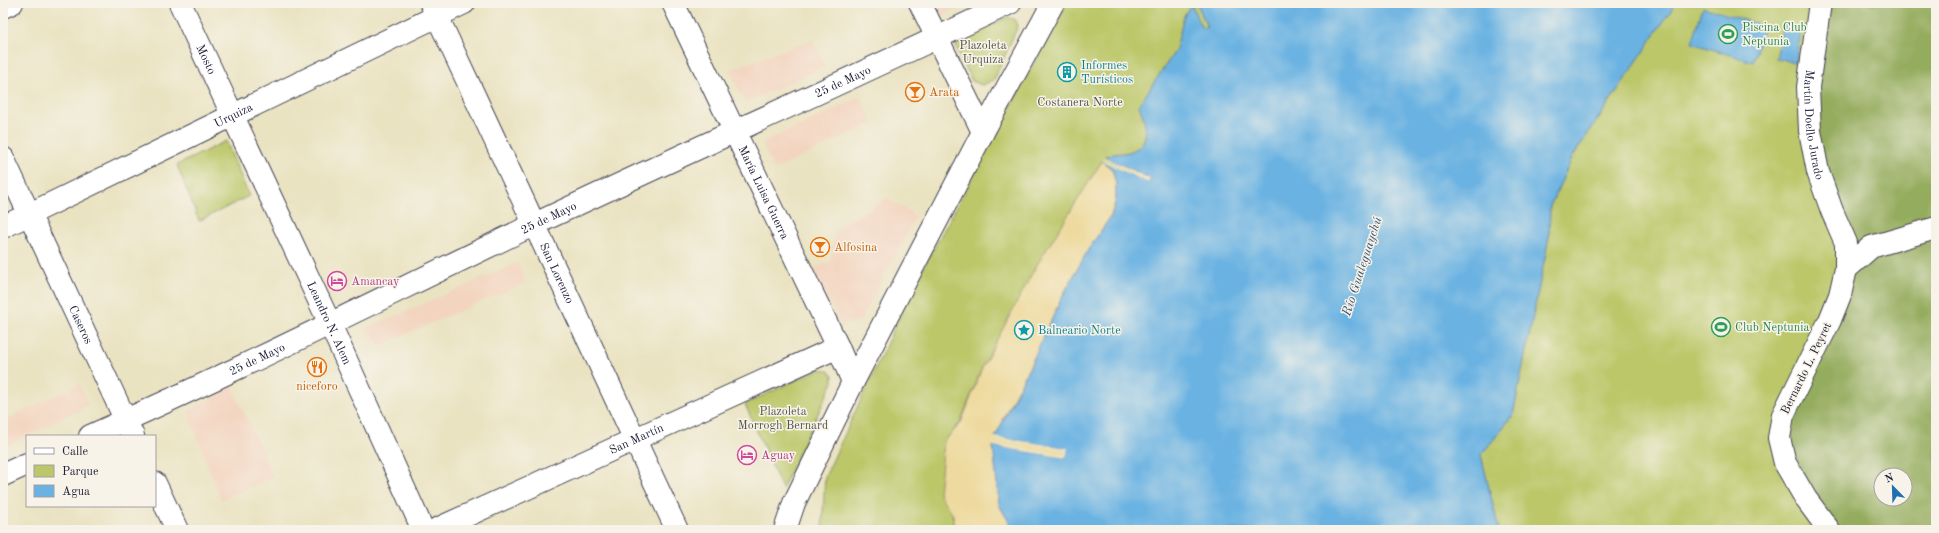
<svg xmlns="http://www.w3.org/2000/svg" width="1939" height="533" font-family="'Old Standard TT',serif">
	<style>
		.built { fill: #f3d4bf }
		.green { fill: #bbc769; stroke: #6e7452; fill-rule: evenodd }
		.forest { fill: #94ac5d; stroke: #5b674c; fill-rule: evenodd }
		.sand { fill: #eeda9e; stroke: #887e6c }
		.water { fill: #6ab2e2; stroke: #466a8e }
		.pier { fill: #eae3c2 }
		.lines { fill: none; stroke-linecap: round; stroke-linejoin: round }
		.minor-casing { stroke: #403f4f; stroke-width: 24 }
		.major-casing { stroke: #403f4f; stroke-width: 24 }
		.minor { stroke: #fff; stroke-width: 22 }
		.major { stroke: #fff; stroke-width: 22 }
		.labels { text-anchor: middle; stroke-width: 3; stroke-linejoin: round; paint-order: stroke }
		.leisure-label { font-size: 12px; fill: #27864d; stroke: #f7f3e8; text-anchor: start }
		.park-label { font-size: 12px; fill: #505449; stroke: #f7f3e8 }
		.street-label { font-size: 12px; fill: #22223b; stroke: #f7f3e8 }
		.culture-label { font-size: 12px; fill: #0d838f; stroke: #f7f3e8; text-anchor: start }
		.food-label { font-size: 12px; fill: #c56008; stroke: #f7f3e8; text-anchor: start }
		.hotel-label { font-size: 12px; fill: #b23c85; stroke: #f7f3e8; text-anchor: start }
		.water-label { font-size: 13px; font-style: italic; fill: #3b5475; stroke: #f7f3e8 }
	</style>
	<rect width="100%" height="100%" fill="#f7f3e8"/>
	<filter id="ink" filterUnits="userSpaceOnUse"><feTurbulence type="fractalNoise" baseFrequency=".025" numOctaves="2"/><feDisplacementMap in="SourceGraphic" scale="8" xChannelSelector="R" yChannelSelector="G"/><feConvolveMatrix kernelMatrix="1 2 1 2 8 2 1 2 1" color-interpolation-filters="sRGB"/></filter>
	<filter id="wash" filterUnits="userSpaceOnUse"><feTurbulence type="fractalNoise" baseFrequency=".012" numOctaves="4" result="noise"/><feDisplacementMap in="SourceGraphic" scale="16" xChannelSelector="R" yChannelSelector="G"/><feGaussianBlur stdDeviation="0.9" result="paint"/><feColorMatrix in="noise" values="0 0 0 0 0 0 0 0 0 0 0 0 0 0 0 0 0 1.4 0 .05"/><feComposite in="paint" operator="in"/></filter>
	<g filter="url(#wash)">
		<rect width="100%" height="100%" fill="#eae3c2"/>
		<path class="built" d="M935,3H971L941,16Z
			M812,40L825,67L745,102L729,70Z
			M860,97L873,123L774,170L762,143Z
			M887,198L916,216L861,319L842,326L813,269L830,261L836,229Z
			M518,263L525,283L380,345L365,329Z
			M80,384L88,405L3,448V421Z
			M232,386L273,477L221,500L188,412Z"/>
		<path class="green" d="M1067,3H1197L1207,27L1202,29L1191,4L1184,16L1176,50L1139,105C1145,122 1154,144 1129,152C1121,154 1112,153 1105,156L1150,179L1148,183L1102,161L982,368L960,423L944,441L954,530H822L825,477L913,287Z
			M1676,3H1936V530H1499L1481,455L1513,415L1549,237L1550,206L1573,156ZM1881,475H1905V499H1881Z
			M1008,17L1016,20L1017,28L994,80L982,85L972,81L957,50L956,43L962,38Z
			M226,141L249,196L199,221L177,165Z
			M820,369L827,370L833,375V382L782,489L745,404Z"/>
		<path class="forest" d="M1822,3H1936V530H1832L1779,438L1840,295L1846,243L1810,131ZM1881,475H1905V499H1881Z"/>
		<path class="sand" d="M1102,161L1112,169L1116,183V200L1111,216L1088,250L1062,297L1031,364L1002,420L1068,448L1066,458L999,505L1014,530H954L953,515L939,494L944,441L961,423L982,368L1035,268Z"/>
		<path class="water" d="M1197,3H1676L1573,156L1550,206L1549,237L1513,415L1481,455L1499,530H1014L999,505L993,446L1066,458L1067,448L995,437L1031,364L1062,297L1088,250L1111,216L1116,200V183L1112,169L1102,161L1148,183L1150,178L1105,157C1112,153 1121,154 1129,152C1154,144 1145,122 1139,105L1176,50L1184,16L1191,4L1202,29L1207,27Z
			M1703,7L1764,26L1753,62L1692,43Z
			M1783,25L1802,28L1795,62L1776,59Z"/>
		<path class="pier" d="M1105,157L1150,179L1148,183L1102,161L1103,159L1147,181L1104,158Z
			M995,437L1068,448L1066,458L993,446V444L1064,455L1065,450L995,439Z"/>
	</g>
	<g filter="url(#ink)">
		<g class="lines">
			<g class="minor-casing">
				<g id="minor">
					<path id="s1" d="M180,3L330,324L423,530"/>
					<path id="s2" d="M431,3L677,530"/>
					<path id="s3" d="M673,3L838,347L853,382"/>
					<path d="M920,3L983,132"/>
					<path id="s4" d="M1820,3L1808,87L1810,131L1818,172L1832,211L1846,243V269L1840,295L1830,320L1783,415L1779,438L1785,463L1806,499L1829,530"/>
					<path id="s5" d="M3,158L133,436"/>
					<path id="s6" d="M3,227L464,3"/>
					<path d="M1846,269L1871,247L1936,228"/>
					<path id="s7" d="M90,436C240,370 385,296 533,225C691,150 852,79 1010,3"/>
					<path d="M3,475L27,464"/>
					<path d="M155,483L177,530"/>
					<path id="s8" d="M435,530L838,347"/>
				</g>
			</g>
			<g class="major-casing">
				<path id="major" d="M3,7L12,3
					M785,530L794,503L853,382L983,132L1053,3"/>
			</g>
			<use href="#minor" class="minor"/>
			<use href="#major" class="major"/>
		</g>
	</g>
	<defs>
		<g id="stadium-ring" transform="scale(1)"><circle r="9.5" fill="#f7f3e8" stroke="#2e9e5b" stroke-width="1.5"/><path d="M0-5a6.5 5 0 1 0 0 10a6.5 5 0 1 0 0-10ZM-3.5-1.8h7v3.6h-7Z" fill="#2e9e5b"/></g>
		<g id="building-ring" transform="scale(1)"><circle r="9.5" fill="#f7f3e8" stroke="#0f9aa8" stroke-width="1.5"/><path d="M-4-6H4V6H1V3H-1V6H-4ZM-2.5-4.3h1.7v1.8h-1.7ZM.8-4.3h1.7v1.8H.8ZM-2.5-1h1.7V.8h-1.7ZM.8-1h1.7V.8H.8Z" fill="#0f9aa8"/></g>
		<g id="bar-ring" transform="scale(1)"><circle r="9.5" fill="#f7f3e8" stroke="#e8710a" stroke-width="1.5"/><path d="M-6-5H6L.8 .8V4.5H3.5V6h-7V4.5H-.8V.8Z" fill="#e8710a"/></g>
		<g id="hotel-ring" transform="scale(1)"><circle r="9.5" fill="#f7f3e8" stroke="#d1479c" stroke-width="1.5"/><path d="M-6-4.5h1.5V1H6V5H4.5V3h-9V5H-6ZM-4 0a1.8 1.8 0 1 1 3.6 0ZM.5 0V-2.5h3Q6-2.5 6 0Z" fill="#d1479c"/></g>
		<g id="sight-ring" transform="scale(1)"><circle r="9.5" fill="#f7f3e8" stroke="#0f9aa8" stroke-width="1.5"/><path d="M0-6L1.8-2.2L6-1.7L2.9 1.2L3.7 5.4L0 3.3L-3.7 5.4L-2.9 1.2L-6-1.7L-1.8-2.2Z" fill="#0f9aa8"/></g>
		<g id="restaurant-ring" transform="scale(1)"><circle r="9.5" fill="#f7f3e8" stroke="#e8710a" stroke-width="1.5"/><path d="M-5-6h1v4h1v-4h1v4h1v-4h1v5L-1.5 .5V6h-2V.5L-5-1ZM5-6V6H3V1.5H1.5Q1.5-4 5-6Z" fill="#e8710a"/></g>
	</defs>
	<g fill-rule="evenodd">
		<use href="#stadium-ring" x="1728" y="34"/>
		<use href="#building-ring" x="1067" y="72"/>
		<use href="#bar-ring" x="915" y="92"/>
		<use href="#bar-ring" x="820" y="247"/>
		<use href="#hotel-ring" x="337" y="281"/>
		<use href="#stadium-ring" x="1721" y="327"/>
		<use href="#sight-ring" x="1024" y="330"/>
		<use href="#restaurant-ring" x="317" y="367"/>
		<use href="#hotel-ring" x="747" y="455"/>
	</g>
	<g class="labels">
		<g class="leisure-label">
			<text x="1742" y="31">Piscina Club<tspan x="1742" dy="14">Neptunia</tspan></text>
			<text x="1735" y="331">Club Neptunia</text>
		</g>
		<g class="park-label">
			<text x="983" y="49">Plazoleta<tspan x="983" dy="14">Urquiza</tspan></text>
			<text x="1080" y="106">Costanera Norte</text>
			<text x="783" y="415">Plazoleta<tspan x="783" dy="14">Morrogh Bernard</tspan></text>
		</g>
		<g class="street-label">
			<text dy="4" stroke="none"><textPath href="#s1" startOffset="62">Mosto</textPath></text>
			<text dy="4" stroke="none"><textPath href="#s7" startOffset="832">25 de Mayo</textPath></text>
			<text dy="4" stroke="none"><textPath href="#s6" startOffset="256">Urquiza</textPath></text>
			<text dy="4" stroke="none"><textPath href="#s4" startOffset="123">Martín Doello Jurado</textPath></text>
			<text dy="4" stroke="none"><textPath href="#s3" startOffset="210">María Luisa Guerra</textPath></text>
			<text dy="4" stroke="none"><textPath href="#s7" startOffset="508">25 de Mayo</textPath></text>
			<text dy="4" stroke="none"><textPath href="#s2" startOffset="298">San Lorenzo</textPath></text>
			<text dy="4" stroke="none"><textPath href="#s1" startOffset="353">Leandro N. Alem</textPath></text>
			<text dy="4" stroke="none"><textPath href="#s5" startOffset="184">Caseros</textPath></text>
			<text dy="4" stroke="none"><textPath href="#s7" startOffset="184">25 de Mayo</textPath></text>
			<text transform="translate(1806 368) rotate(-64)" y="4">Bernardo L. Peyret</text>
			<text dy="4" stroke="none"><textPath href="#s8" startOffset="221">San Martín</textPath></text>
		</g>
		<g class="culture-label">
			<text x="1081" y="69">Informes<tspan x="1081" dy="14">Turísticos</tspan></text>
			<text x="1038" y="334">Balneario Norte</text>
		</g>
		<g class="food-label">
			<text x="929" y="96">Arata</text>
			<text x="834" y="251">Alfosina</text>
			<text x="317" y="390" text-anchor="middle">niceforo</text>
		</g>
		<g class="hotel-label">
			<text x="351" y="285">Amancay</text>
			<text x="761" y="459">Aguay</text>
		</g>
		<g class="water-label">
			<text transform="translate(1361 266) rotate(-72)" y="5">Río Gualeguaychú</text>
		</g>
	</g>
	<rect width="1939" height="533" fill="none" stroke="#f7f3e8" stroke-width="16"/>
	<rect x="26" y="435" width="130" height="72" fill="#f7f3e8" stroke="#a29fa3"/>
	<rect x="34" y="448" width="20" height="6" fill="#ffffff" stroke="#a29fa3"/>
	<text x="62" y="455" font-size="12" fill="#22223b">Calle</text>
	<rect x="34" y="465" width="20" height="12" fill="#bbc769" stroke="#a29fa3"/>
	<text x="62" y="475" font-size="12" fill="#22223b">Parque</text>
	<rect x="34" y="485" width="20" height="12" fill="#6ab2e2" stroke="#a29fa3"/>
	<text x="62" y="495" font-size="12" fill="#22223b">Agua</text>
	<g transform="translate(1893 487) rotate(337)"><circle r="19" fill="#f7f3e8" stroke="#a29fa3"/>
	<path d="M0-3L7 15L0 10L-7 15Z" fill="#1f6fb2"/>
	<text y="-6" font-size="11" font-weight="bold" text-anchor="middle" fill="#22223b">N</text>
	</g>
</svg>
